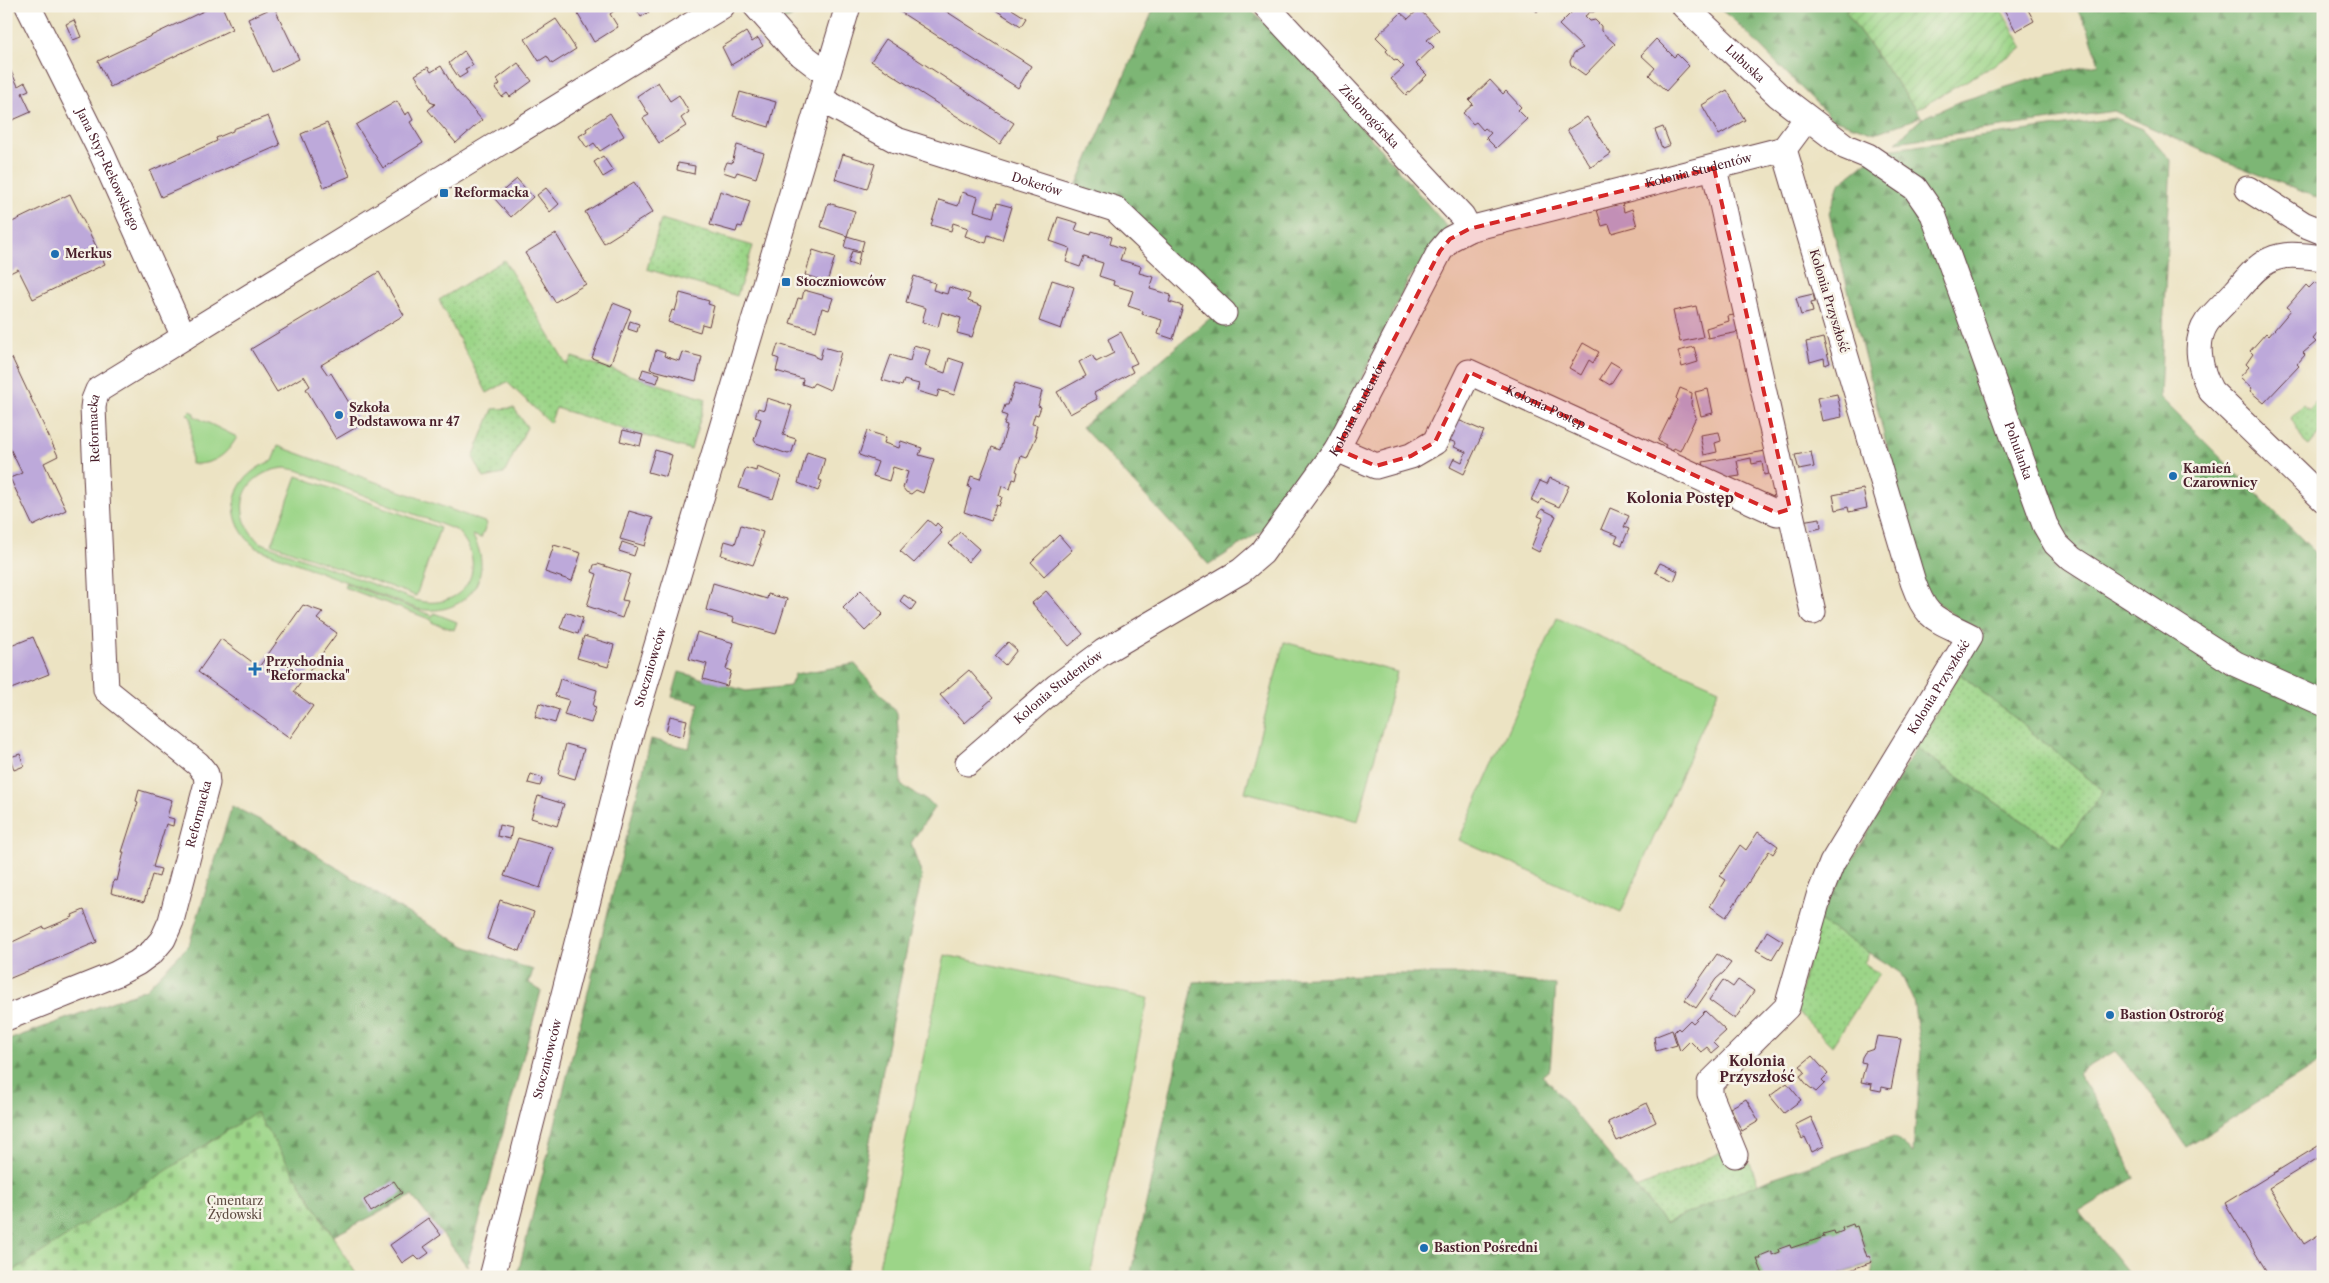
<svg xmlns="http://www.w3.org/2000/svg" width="2329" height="1283" font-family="'Libre Caslon Text',serif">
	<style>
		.grass { fill: url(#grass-dots); stroke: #737a5a }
		.forest { fill: url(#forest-firs); stroke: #646a50 }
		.cemetery { fill: url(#cemetery-stones); stroke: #737a5a }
		.garden { fill: url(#garden-furrows); stroke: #737a5a }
		.pitch { fill: #9cd588; stroke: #737a5a; fill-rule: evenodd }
		.building { fill: #bda9da }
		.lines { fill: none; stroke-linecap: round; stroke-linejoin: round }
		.street-casing { stroke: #623c42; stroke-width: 27 }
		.street { stroke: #fff; stroke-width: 25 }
		.marked { fill: #d62828; fill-opacity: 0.2; stroke: #d62828; stroke-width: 4; stroke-dasharray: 10 6; stroke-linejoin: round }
		.poi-dot { fill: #1f6fb2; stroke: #f7f3e8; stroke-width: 2 }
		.labels { text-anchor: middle; stroke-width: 5; stroke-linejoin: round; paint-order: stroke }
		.street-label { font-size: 12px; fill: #4a1f2b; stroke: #f7f3e8 }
		.poi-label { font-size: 12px; font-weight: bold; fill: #4a1f2b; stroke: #f7f3e8; text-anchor: start }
		.park-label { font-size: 12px; fill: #5e4c42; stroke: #f7f3e8 }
		.neighbourhood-label { font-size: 14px; font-weight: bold; fill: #4a1f2b; stroke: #f7f3e8 }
	</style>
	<defs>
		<pattern id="grass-dots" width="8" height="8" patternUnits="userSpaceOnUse" patternTransform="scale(1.25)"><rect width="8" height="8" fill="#9cd588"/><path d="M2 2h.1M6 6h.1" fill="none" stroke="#88b676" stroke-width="1.8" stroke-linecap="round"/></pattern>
		<pattern id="forest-firs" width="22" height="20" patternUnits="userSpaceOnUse" patternTransform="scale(1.25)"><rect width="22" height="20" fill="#7db674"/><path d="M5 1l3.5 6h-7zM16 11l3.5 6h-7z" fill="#68935f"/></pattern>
		<pattern id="cemetery-stones" width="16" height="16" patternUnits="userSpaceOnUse" patternTransform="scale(1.25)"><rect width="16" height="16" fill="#9cd588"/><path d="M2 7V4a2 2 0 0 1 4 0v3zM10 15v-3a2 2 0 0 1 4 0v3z" fill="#88b676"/></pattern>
		<pattern id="garden-furrows" width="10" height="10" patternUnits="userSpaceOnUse" patternTransform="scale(1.25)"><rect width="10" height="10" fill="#9cd588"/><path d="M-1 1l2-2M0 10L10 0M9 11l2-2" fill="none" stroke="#88b676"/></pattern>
	</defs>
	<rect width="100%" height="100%" fill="#f7f3e8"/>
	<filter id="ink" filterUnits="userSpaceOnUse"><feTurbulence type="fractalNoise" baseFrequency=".02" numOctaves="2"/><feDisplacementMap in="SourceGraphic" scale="10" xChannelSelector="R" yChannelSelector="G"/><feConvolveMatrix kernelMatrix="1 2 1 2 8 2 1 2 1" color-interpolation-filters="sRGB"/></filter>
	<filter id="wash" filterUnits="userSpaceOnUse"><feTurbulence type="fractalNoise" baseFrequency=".0096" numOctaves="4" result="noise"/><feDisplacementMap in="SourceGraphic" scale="20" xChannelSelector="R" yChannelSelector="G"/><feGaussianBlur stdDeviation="1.12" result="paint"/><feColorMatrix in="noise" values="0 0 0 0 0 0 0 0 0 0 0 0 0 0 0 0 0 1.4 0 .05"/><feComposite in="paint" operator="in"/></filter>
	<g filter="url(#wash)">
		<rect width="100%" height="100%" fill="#ece3c3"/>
		<path class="grass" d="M661,219L753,246L737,296L647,269Z
			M504,260L567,365L572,357L706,399L691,450L556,408L550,423L507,382L487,393L439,300Z
			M2323,393V429L2309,446L2304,442L2291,418L2303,405L2309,410Z
			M514,408L527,427L504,474L484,478L473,457L493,409Z
			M1960,674L2104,791L2061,847L1916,748Z
			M1818,920L1870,952L1864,964L1879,974L1832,1046L1796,1010Z
			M1727,1150L1734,1166L1750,1163L1758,1184L1665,1223L1637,1188Z"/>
		<path class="forest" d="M775,6H812L785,20Z
			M1155,6H1247L1306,63L1449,229L1408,280L1317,474L1283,517L1209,565L1082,427L1215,314L1076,186Z
			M1716,6H1849L1846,12L1921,117L1875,133L1832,119L1735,21Z
			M2075,6H2323V200L2225,161L2114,111L1896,142L1921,119L1961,101L2049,74L2099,64L2088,28Z
			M2115,118L2143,129L2171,160L2160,397L2323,560V1061L2186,1147L2145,1087L2115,1051L2078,1073L2112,1126L2134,1178L2079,1212L2132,1277H1873L1872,1263L1831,1277H1130L1194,982L1386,974H1462L1556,985L1550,1069L1542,1076L1548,1081L1665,1223L1772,1178L1894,1137L1913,1153L1921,1052L1913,1000L1900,972L1818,920L1916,748L2061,847L2104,791L1960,674L1984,632C1954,616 1939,609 1920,580L1829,213L1839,184L1880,151Z
			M855,664L897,713L901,785L935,806L911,843L922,876L891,1026L845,1277H517L651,739L689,748L699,703L672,697L679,672L746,691L790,686L795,674Z
			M232,806L274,827L399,908L465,946L533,970L529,983L541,991L467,1266L412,1196L333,1236L256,1113L12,1273L6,1264V1041L146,989L189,945Z"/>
		<path class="cemetery" d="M256,1112L358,1277H6V1264L12,1272Z"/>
		<path class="garden" d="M1850,6H1999L2023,48L1916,110L1846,12Z"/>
		<path class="pitch" d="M190,411L194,413V416L237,437C226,456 213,465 191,464V418L187,414Z
			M278,446L487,523L481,538L472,535C498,577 464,618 418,609L256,548C221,518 230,476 272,461ZM285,468L297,470L456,530C491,564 466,611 418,601L259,542C228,512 243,471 285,468Z
			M297,476L440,528L416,596L272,544Z
			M345,583L433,616L434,613L457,622L454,630L431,622L432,620L344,587Z
			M1557,618L1719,689L1621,912L1459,840Z
			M1284,642L1397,672L1358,821L1245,792Z
			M945,955L1148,998L1090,1277H907L878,1271Z"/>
		<g id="blocks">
			<path class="building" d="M214,6H222L232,29L110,87L98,61Z
				M573,6H611L614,11L610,14L618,27L594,42Z
				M634,6H646L649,12L641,17Z
				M891,6H938L1031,66L1018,88Z
				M989,6H1007L1026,18L1021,26Z
				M1531,6H1542L1537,12Z
				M1573,6H1599L1594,12H1590L1585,16L1590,21L1595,20L1601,26V31L1615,44L1585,75L1571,65L1570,61L1574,53L1583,48L1559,25L1575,9Z
				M2002,6H2026L2034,21L2016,31Z
				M274,7L299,59L272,72L248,19Z
				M1419,9L1439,30L1427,40L1434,47L1416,64L1427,75L1406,95L1391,79L1404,67L1396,59L1394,60L1386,51L1388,49L1376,37L1401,13L1408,19Z
				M556,19L576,49L552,64L547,56L539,61L525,39Z
				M74,20L81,37L73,40L66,24Z
				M746,32L752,42L758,38L763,46L731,65L722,47Z
				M886,39L1014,123L1000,144L871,61Z
				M1656,39L1674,57L1677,54L1689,66L1666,91L1649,75L1655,68L1641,55Z
				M464,51L473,65L465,69L467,73L459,78L449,63Z
				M6,61L18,86L25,82L29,90L22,93L31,112L6,123Z
				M518,63L532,81L510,97L507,93L502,97L495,88L500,84L497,79Z
				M441,66L454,88L482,120L456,143L428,110L435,104L430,102L428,95L415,75L428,67L431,72Z
				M1490,80L1503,94L1506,91L1521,107L1518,110L1527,119L1496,148L1486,138L1491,133L1485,128L1483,130L1476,122L1473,124L1463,113L1473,104L1469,100Z
				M658,82L670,101L679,95L689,112L681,118L686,126L659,143L643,118L649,115L637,96Z
				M1727,90L1745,120L1719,135L1702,105Z
				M740,92L776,102L769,127L733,116Z
				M397,101L405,115L409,112L413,120L410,122L423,143L383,168L356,125Z
				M610,113L624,136L600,151L594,143L587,148L579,136L587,131L586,129Z
				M268,116L280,145L161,197L150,171L217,141L216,138L233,131V129Z
				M1587,117L1611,154L1591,167L1567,130Z
				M327,123L350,176L324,187L301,134Z
				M1663,127L1670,145L1662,148L1655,130Z
				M737,145L764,153L756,178L737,172L735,176L723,172L727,162L732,163Z
				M843,154L875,164L867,189L835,179Z
				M603,156L613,171L603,177L594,162Z
				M678,163L695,166L694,174L677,170Z
				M517,179L533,197L511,217L494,198Z
				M634,182L653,212L604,243L585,212Z
				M546,188L559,204L550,212L537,195Z
				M720,191L750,201L742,227L738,226L736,232L710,225Z
				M962,192L978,197L974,211L993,217L997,203L1012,207L1002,240L988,235L986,243L965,236L968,228L953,223L951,231L931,225L939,200L958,206Z
				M70,194L105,264L33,299L18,269L6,275V225Z
				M828,203L855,211L847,236L821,227Z
				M1622,203L1624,212L1632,209L1637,226L1612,233L1609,224L1602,226L1597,210Z
				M1058,217L1078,223L1075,230L1091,235L1092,231L1112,237L1110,244L1124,249L1120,260L1141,266L1139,273L1154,277L1150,289L1171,295L1169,302L1183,306L1173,339L1158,334L1162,320L1142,314L1143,311L1128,306L1133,291L1113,285L1114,281L1099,276L1103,263L1084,257L1080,267L1066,262L1070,248L1050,241Z
				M556,234L586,284L555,302L525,253Z
				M847,236L864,241L861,252L844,247Z
				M813,250L835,257L827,282L805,275Z
				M852,251L860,253L857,266L848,263Z
				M379,272L404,315L321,365L328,375L331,373L362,424L336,439L306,389L310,386L304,376L277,392L251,349Z
				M914,276L935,283L933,290L947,294L949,287L970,294L968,301L982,306L972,337L957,333L961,318L942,312L938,327L922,322L926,308L906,302Z
				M1052,280L1074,287L1061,329L1039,321Z
				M2315,282L2323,288V336L2318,333L2313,339L2316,342L2303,353L2305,355L2297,364L2299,366L2264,403L2250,391L2252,388L2240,377L2249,367L2246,364L2253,354L2250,351L2266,333L2269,336L2291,310L2287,307L2306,285L2309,288Z
				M804,290L833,298L829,310L822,308L816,331L790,323L798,298L802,299Z
				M680,293L709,301L708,304L714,306L709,326L702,324L700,332L668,322L672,310L675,311Z
				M1813,294L1815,302L1811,303L1813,312L1801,315L1796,298Z
				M613,303L631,310L610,365L592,358Z
				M1696,306L1703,337L1680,342L1673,311Z
				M1740,314L1744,331L1708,338L1706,328L1729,321L1728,316Z
				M630,321L639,324L637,332L628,329Z
				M1121,332L1137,363L1130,366L1133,372L1094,393L1097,399L1070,414L1057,392L1086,376L1079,362L1092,355L1096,362L1114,353L1108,339Z
				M1823,338L1830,363L1825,365L1824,358L1810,362L1806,342Z
				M1583,343L1599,352L1593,363L1589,360L1581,375L1569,368Z
				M778,344L815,355V357L820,359L823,347L841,352L830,390L814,383L811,387L802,384L803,379L776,371L779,359L774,357Z
				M914,345L930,350L925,366L945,373L949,358L964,363L954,395L939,390L937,397L917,391L919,384L904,380L902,386L882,380L891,355L910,361Z
				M1694,347L1698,362L1682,367L1678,351Z
				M656,350L665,353L664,356L679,361L682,352L702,357L696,381L650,369Z
				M12,358L58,456L44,463L66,510L33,526L10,478L22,473L6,440V361Z
				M1611,362L1621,368L1610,385L1600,379Z
				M643,369L660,374L657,383L640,378Z
				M1015,383L1042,391L1038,406L1041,407L1038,415L1035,414L1032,424L1037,425L1035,435H1037L1027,458L1021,456L1016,471L1018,472L1016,480L1013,479L1010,489L1002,486L999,496L1002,497L999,506L996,505L991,521L964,512L971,488L968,487L971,476L980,479L992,447L1000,450L1007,426L1004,425L1007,416L1002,414L1005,405H1008Z
				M1680,388L1692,393L1691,404L1696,417L1680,451L1674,448L1671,454L1663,450L1666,445L1658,441L1678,400L1676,398Z
				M1708,389L1713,413L1701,416L1695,392Z
				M1837,394L1842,417L1822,421L1817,398Z
				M767,398L792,406L783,435L796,439L792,452L788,454L756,443L754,440L761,419L755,417L758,408L764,410Z
				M1458,420L1484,431L1464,474L1450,467L1454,458L1462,462L1466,452L1454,447L1456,443L1449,440Z
				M623,430L643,435L640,446L620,441Z
				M867,431L886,437L884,443L899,448L901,441L922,448L919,455L934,459L923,493L916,490L911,494L906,492L903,488L908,472L893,467L889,481L873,476L878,462L859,455Z
				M1719,432L1721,441L1715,443L1717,452L1704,455L1700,435Z
				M655,450L672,455L666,477L648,472Z
				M1771,450L1776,472L1764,475L1762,462L1752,464L1751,458L1737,461L1740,476L1726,478L1706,475L1703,462Z
				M807,452L825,458L819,480L822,481L818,491L798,483Z
				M1811,452L1814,467L1799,470L1795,455Z
				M757,467L781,476L773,499L739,488L746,468L756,471Z
				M1550,478L1569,486L1559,507L1541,499L1539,504L1531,500L1540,481L1547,484Z
				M1863,489L1867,508L1849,512L1848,507L1836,510L1833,495Z
				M1610,508L1629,516L1624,527L1629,529L1622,545L1615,542L1618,536L1601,529Z
				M1542,509L1556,516L1539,552L1531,548L1543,518L1538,516Z
				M629,511L653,518L645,546L620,539Z
				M1820,518L1821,528L1804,532L1801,521Z
				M928,520L935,526L937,523L942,528L939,531L942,533L914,563L900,551Z
				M741,525L763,532L759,545H761L753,565L721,555L725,541L735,544Z
				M960,532L979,549L968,562L949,544Z
				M1059,535L1072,550L1044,576L1031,562Z
				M622,542L637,547L634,556L619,551Z
				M554,545L581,553L572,581L545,572Z
				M1660,563L1678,571L1674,581L1655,572Z
				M598,564L630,574L622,600L628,601L622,618L587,606L597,574L592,572L594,565Z
				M713,583L767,599L768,594L787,599L776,634L733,622L734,618L706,610Z
				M861,590L883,614L865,631L843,608Z
				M1046,591L1083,634L1069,646L1032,603Z
				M904,595L916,603L911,610L900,601Z
				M303,605L323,612L317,619L337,633L294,692L313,706L290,738L198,672L221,639L259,667Z
				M566,612L583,618L578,634L560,628Z
				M697,632L734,643L726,669L731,671L727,686L703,679L707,664L689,659Z
				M584,636L614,645L608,667L577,658Z
				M33,637L49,674L6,691V648Z
				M1008,642L1017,650L1005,665L995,656Z
				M969,670L993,698L965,723L940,695Z
				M560,679L597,690L593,706L596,707L591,723L564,715L569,700L555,696Z
				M539,703L559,710L555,723L535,717Z
				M670,716L687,720L683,737L666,732Z
				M566,744L584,749L575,779L558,774Z
				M20,754L24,766L14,770L10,757Z
				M531,774L543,778L540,786L528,783Z
				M139,790L172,800L167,817L174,819L173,826L166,824L153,867L161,869L159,877L152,875L144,902L111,893L114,880L117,881L124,852H122L138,802L136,801Z
				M538,796L564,804L557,826L531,818Z
				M499,825L512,828L510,839L497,836Z
				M1758,832L1778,846L1773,854L1769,851L1726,917L1710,906L1726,880L1720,876L1740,845L1746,850Z
				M518,838L553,848L540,888L504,876Z
				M500,900L534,912L520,951L487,939Z
				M84,910L97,942L6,980V945L44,927L45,929L73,917L72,915Z
				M1767,931L1783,941L1772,959L1756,950Z
				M1717,954L1731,963L1724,972L1716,979L1696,1008L1685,1000Z
				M1723,980L1733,987L1738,980L1754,991L1735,1019L1709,1000Z
				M1705,1011L1726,1031L1713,1043L1718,1048L1712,1053L1707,1047L1701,1052L1690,1041L1680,1051L1674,1032L1678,1028L1680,1030L1690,1020L1693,1023Z
				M1672,1030L1677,1045L1656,1051L1654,1037Z
				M1877,1036L1901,1039L1891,1089L1882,1087L1881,1091L1871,1089L1872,1084L1861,1082L1866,1063L1861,1062L1862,1057L1865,1052L1874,1049Z
				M1812,1056L1828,1074L1822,1080L1825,1083L1816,1092L1808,1086L1800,1076L1805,1072L1800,1066Z
				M1787,1083L1801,1100L1784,1113L1770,1096Z
				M1746,1099L1759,1121L1742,1131L1730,1108Z
				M1647,1103L1656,1122L1617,1141L1608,1122Z
				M1811,1117L1824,1146L1812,1152L1805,1137L1802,1139L1795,1125Z
				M2323,1143V1155L2269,1188L2304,1244L2323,1232V1277H2270L2225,1203Z
				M394,1181L402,1193L371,1212L364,1200Z
				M428,1218L441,1235L424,1247L429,1253L419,1260L414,1255L402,1263L390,1245Z
				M1853,1224L1854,1227L1857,1226L1867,1257L1869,1256L1872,1262L1831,1277H1764L1757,1259H1761L1760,1256L1772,1251V1255L1780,1252L1779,1249L1790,1245L1791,1248L1824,1237L1823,1234L1834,1231L1835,1234L1843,1231L1842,1228Z"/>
		</g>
	</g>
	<g filter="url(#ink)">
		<use href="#blocks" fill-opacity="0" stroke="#623c42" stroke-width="1"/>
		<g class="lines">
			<g class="street-casing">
				<g id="street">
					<path id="s1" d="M28,6L102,154L184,337"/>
					<path d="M756,6L793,48L827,74"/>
					<path id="s2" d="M1266,6L1462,216L1469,229"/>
					<path id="s3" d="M1684,6L1778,95L1846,147L1868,156L1915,188L1933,214L2045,525L2056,544L2072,559L2236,664L2323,703"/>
					<path id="s4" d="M820,99L896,140L1115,209L1224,313"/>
					<path d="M1714,168L1813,612"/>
					<path d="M2248,189L2303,224L2323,232"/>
					<path d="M2323,258C2305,256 2286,252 2270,260C2256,266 2246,280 2236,291C2227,301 2216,311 2207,322C2193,342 2200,371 2211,391L2323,499"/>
					<path id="s5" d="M1337,449L1376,466L1411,456L1435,442L1469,372L1777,513L1790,509"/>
					<path id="s6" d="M968,763L1057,686L1103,652L1241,571L1262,553L1337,449L1440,251L1450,239L1469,229L1784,149"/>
					<path id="s7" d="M6,1018L116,974L137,963L152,952L163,939L171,921L207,783L206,774L198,764L106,690L93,408L94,400L98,390L722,6"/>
					<path id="s8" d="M1735,1155L1710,1094V1083L1787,1007L1819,896L1832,863L1970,636C1935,618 1927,621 1913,582L1784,149L1807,118"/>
					<path id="s9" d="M492,1277L629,739L848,6"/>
				</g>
			</g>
			<use href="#street" class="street"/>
		</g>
	</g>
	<path class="marked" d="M1714,168L1790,509L1777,513L1469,372L1435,442L1411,456L1376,466L1337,449L1440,251L1450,239L1469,229Z"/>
	<g class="poi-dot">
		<rect x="439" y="188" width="10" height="10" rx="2.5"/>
		<circle cx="55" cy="254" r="5"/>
		<rect x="781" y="277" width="10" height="10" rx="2.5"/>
		<circle cx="339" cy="415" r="5"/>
		<circle cx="2173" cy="476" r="5"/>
		<path d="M252.5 661.5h5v5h5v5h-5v5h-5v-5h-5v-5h5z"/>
		<circle cx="2110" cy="1015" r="5"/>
		<circle cx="1424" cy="1248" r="5"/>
	</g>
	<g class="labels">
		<g class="street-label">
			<text dy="4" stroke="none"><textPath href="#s3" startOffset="84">Lubuska</textPath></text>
			<text dy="4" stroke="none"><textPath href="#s2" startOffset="151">Zielonogórska</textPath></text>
			<text dy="4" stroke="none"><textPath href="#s1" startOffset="182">Jana Styp-Rekowskiego</textPath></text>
			<text dy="4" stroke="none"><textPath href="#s6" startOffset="988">Kolonia Studentów</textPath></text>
			<text dy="4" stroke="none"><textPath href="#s4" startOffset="234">Dokerów</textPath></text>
			<text transform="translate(1829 301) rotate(73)" y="4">Kolonia Przyszłość</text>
			<text dy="4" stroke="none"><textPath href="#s6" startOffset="538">Kolonia Studentów</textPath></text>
			<text dy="4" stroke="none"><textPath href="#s5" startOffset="269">Kolonia Postęp</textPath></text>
			<text dy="4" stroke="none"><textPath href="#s7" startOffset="742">Reformacka</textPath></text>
			<text dy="4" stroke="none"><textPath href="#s3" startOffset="579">Pohulanka</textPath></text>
			<text dy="4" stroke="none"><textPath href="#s9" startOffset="630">Stoczniowców</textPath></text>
			<text dy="4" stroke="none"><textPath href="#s8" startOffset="542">Kolonia Przyszłość</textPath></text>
			<text dy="4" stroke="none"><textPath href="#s6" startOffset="118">Kolonia Studentów</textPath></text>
			<text dy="4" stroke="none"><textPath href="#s7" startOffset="308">Reformacka</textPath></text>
			<text dy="4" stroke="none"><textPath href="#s9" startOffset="225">Stoczniowców</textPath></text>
		</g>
		<g class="poi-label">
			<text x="454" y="197">Reformacka</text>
			<text x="65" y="258">Merkus</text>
			<text x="796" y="286">Stoczniowców</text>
			<text x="349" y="412">Szkoła<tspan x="349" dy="14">Podstawowa nr 47</tspan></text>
			<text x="2183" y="473">Kamień<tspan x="2183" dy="14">Czarownicy</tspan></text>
			<text x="266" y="666">Przychodnia<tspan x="266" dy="14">"Reformacka"</tspan></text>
			<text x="2120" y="1019">Bastion Ostroróg</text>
			<text x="1434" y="1252">Bastion Pośredni</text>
		</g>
		<g class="park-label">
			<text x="235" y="1205">Cmentarz<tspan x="235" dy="14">Żydowski</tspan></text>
		</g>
		<g class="neighbourhood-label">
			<text x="1680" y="503">Kolonia Postęp</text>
			<text x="1757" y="1066">Kolonia<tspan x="1757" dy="16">Przyszłość</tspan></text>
		</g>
	</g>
	<rect width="2329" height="1283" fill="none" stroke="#f7f3e8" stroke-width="25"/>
</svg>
